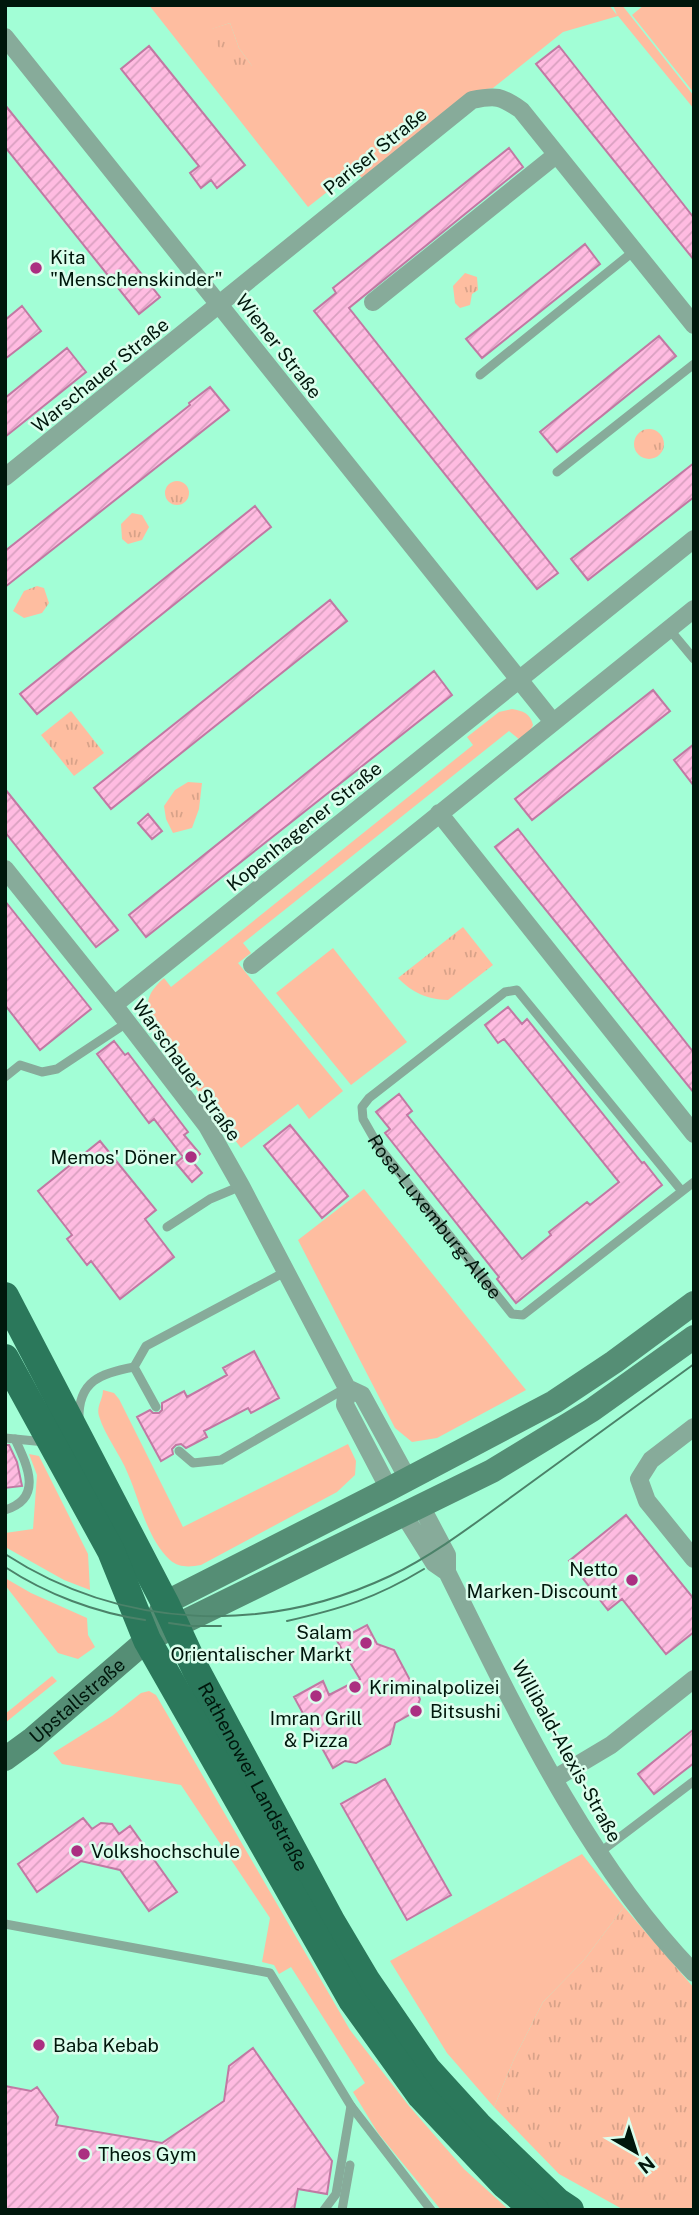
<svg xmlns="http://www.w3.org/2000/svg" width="699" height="2215" font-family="'Public Sans',sans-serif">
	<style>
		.grass { fill: #febda0; fill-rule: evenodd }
		.park { fill: url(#park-tufts) }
		.building { fill: url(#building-hatch); stroke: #c179a3; stroke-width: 2 }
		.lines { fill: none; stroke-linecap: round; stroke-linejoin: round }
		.lane { stroke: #87ab9a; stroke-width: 9 }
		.street { stroke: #87ab9a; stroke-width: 18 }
		.secondary { stroke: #558e75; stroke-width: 24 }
		.primary { stroke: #2b785b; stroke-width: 28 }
		.tram { stroke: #4b8269; stroke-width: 2 }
		.poi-dot { fill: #ab2f81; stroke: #dcfeed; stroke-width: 2.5 }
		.labels { text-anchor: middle; stroke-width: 5; stroke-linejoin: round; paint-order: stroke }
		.street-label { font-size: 19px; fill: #00170c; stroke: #dcfeed }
		.poi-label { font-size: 19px; fill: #00170c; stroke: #dcfeed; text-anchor: start }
	</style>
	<defs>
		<pattern id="park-tufts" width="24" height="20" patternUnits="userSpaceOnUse" patternTransform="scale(1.75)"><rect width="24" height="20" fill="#febda0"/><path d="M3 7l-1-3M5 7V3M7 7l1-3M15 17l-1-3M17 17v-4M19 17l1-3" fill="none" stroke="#d8a289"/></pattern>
		<pattern id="building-hatch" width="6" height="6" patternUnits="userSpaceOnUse" patternTransform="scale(1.75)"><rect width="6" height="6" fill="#ffbbe1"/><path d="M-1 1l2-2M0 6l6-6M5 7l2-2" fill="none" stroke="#d9a0c0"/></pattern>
	</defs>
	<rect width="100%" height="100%" fill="#a2fed6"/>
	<path class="grass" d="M149,5H609L617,15L613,5H622L694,96V109L618,16L563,32L493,88L470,92L362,178L355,170L308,207ZM230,23L239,48L252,66L212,29Z
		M644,5H694V93L632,15Z
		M512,709C523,711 530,713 533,725L530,731L520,740L509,731L243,943L251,953L238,963L343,1091L309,1119L298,1104L241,1148L150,1028C147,1003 144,996 164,978L171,987L473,745L467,737L499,712Z
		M333,948L407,1042L351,1085L276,993Z
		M364,1189L526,1390L437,1438L412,1442L395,1428L298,1240Z
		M103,1390L114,1393L119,1399L183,1527L348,1444L356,1461L355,1475L337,1492L201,1565C190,1567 179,1568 170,1560C147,1539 140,1501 128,1474C120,1454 105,1436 99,1416C96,1406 103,1400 103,1390Z
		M29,1454L39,1456L88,1554L90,1590L64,1580L7,1548L5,1533L33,1529L37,1475Z
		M5,1578L31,1593L87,1618L88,1635L95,1647L78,1659L58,1653L5,1585Z
		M52,1676L57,1681L5,1723V1714Z
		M149,1691L156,1695L350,2030L409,2106L464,2169L509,2210H441L378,2133L353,2092L365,2083L291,1967L279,1974L274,1965L262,1962L270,1918L181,1785L62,1764L53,1753L112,1716L141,1693Z
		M582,1854L624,1907L584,1960L543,2002L514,2059L494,2107L447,2053L390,1961Z"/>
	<path class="park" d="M230,23L239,48L252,66L243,81L223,58L211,29Z
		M465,273L477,277L478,290L472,294L470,305L460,308L455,303L453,286Z
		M634 444a15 15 0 1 1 30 0a15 15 0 1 1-30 0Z
		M165 493a12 12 0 1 1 24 0a12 12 0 1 1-24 0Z
		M132,513L142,515L149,527L142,540L128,544L122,539L121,524Z
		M37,586L44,588L49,603L42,613L24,618L13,611L24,591Z
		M71,711L104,753L74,776L41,735Z
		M188,782L202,783L199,809L192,828L173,833L166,819L164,806L175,790Z
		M463,927L493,965L448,1000C426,999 413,993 398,978Z
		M624,1907L694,1988V2210H624L559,2174L494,2107L514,2059L543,2002L584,1960Z"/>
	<path class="building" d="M149,46L245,165L217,188L211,180L201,188L190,173L199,166L121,69Z
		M559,46L694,218V260L536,64Z
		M5,105L160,297L139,314L5,147Z
		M509,148L523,167L349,308L558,573L537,589L314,311L336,293L333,288Z
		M585,244L600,264L482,358L466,339Z
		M22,306L41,331L5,359V320Z
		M659,336L676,356L557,452L540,432Z
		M67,348L86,372L5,437V398Z
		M210,387L229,410L5,587V551L190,405L189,403Z
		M694,463V497L588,580L571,559Z
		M255,506L271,527L37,714L20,694Z
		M330,600L347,621L111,809L94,788Z
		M434,671L452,695L146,937L129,915Z
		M653,690L670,711L532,820L515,799Z
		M694,744V786L674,760Z
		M5,789L118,930L96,947L5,832Z
		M148,814L162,831L152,839L138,823Z
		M518,829L694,1053V1093L495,847Z
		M5,901L91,1009L40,1050L5,1005Z
		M508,1007L522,1024L527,1019L642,1163L644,1162L662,1185L516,1303L497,1279L499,1277L385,1133L390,1129L376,1112L399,1094L412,1111L407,1115L522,1259L551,1235L549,1232L587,1202L590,1205L619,1182L504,1039L498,1043L485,1025Z
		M114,1041L125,1055L128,1053L188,1132L184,1135L200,1154L192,1161L202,1173L192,1182L176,1163L183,1157L154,1119L149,1123L97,1054Z
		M290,1125L348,1196L322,1218L264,1146Z
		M100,1141L156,1210L145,1219L174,1257L120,1299L91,1261L87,1265L67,1239L72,1235L38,1191Z
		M254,1351L279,1398L251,1413L248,1408L204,1431L207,1437L186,1448L181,1444L176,1445L172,1449L173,1454L161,1461L137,1417L150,1410L153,1413H159L162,1410V1403L184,1391L187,1397L227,1375L223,1368Z
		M5,1445H9L17,1462L22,1486L5,1488Z
		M626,1515L694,1599V1632L666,1654L622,1599L608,1610L569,1561Z
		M367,1625L377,1644L394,1650L420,1699L416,1711L395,1723L390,1744L356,1763L345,1761L333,1768L294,1697L323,1681L329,1695L360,1679L337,1641Z
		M694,1729V1763L654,1794L638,1774Z
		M385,1779L451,1895L407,1920L341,1804Z
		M83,1818L92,1829L101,1823L112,1824L119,1834L130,1826L177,1892L149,1911L120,1870L81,1861L37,1892L18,1864Z
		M253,2048L332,2161L327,2194L298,2189L294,2210H5V2086L31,2091L37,2087L58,2117L56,2125L162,2143L224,2101L229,2066Z"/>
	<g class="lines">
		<g class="lane">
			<path d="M480,375L634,251"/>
			<path d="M557,472L694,364"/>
			<path d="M669,629L694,659"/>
			<path d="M5,1077L20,1065L42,1072L57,1069L128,1022"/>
			<path id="s1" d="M681,1190L517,990L505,992L369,1098L362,1107L363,1119L379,1147L512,1314L523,1315L694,1182"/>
			<path d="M167,1227L210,1199L241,1186"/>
			<path d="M156,1407L134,1367L146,1346L285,1272"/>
			<path d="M79,1419C78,1381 101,1373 134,1367"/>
			<path d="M5,1438L45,1442"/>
			<path d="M179,1451L193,1463L221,1460L346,1388"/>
			<path d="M5,1510C44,1498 27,1465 15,1439"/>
			<path d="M599,1853L694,1781"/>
			<path d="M5,1924L270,1973L351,2106L431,2210"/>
			<path d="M324,2210L336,2194L351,2106"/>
			<path d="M342,2210L350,2165"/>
		</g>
		<path class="street" d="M5,37L553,722
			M373,302L556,155
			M5,477L472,100C496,95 501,96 521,110L694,325
			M439,813L694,1134
			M5,869L114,1005L207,1126L241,1186L347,1388L345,1405L389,1489
			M252,965L694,609
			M114,1005L694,539
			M347,1388L362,1395L408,1479
			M694,1427L651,1460L639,1479L647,1501L694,1559
			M421,1506L447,1555V1572C515,1709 586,1862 694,1973
			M404,1515L434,1563L447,1572
			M554,1779L611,1745L694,1679"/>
		<g class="secondary">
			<path d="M156,1621L165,1603L389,1489L554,1402L614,1362L694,1303"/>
			<path id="s2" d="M5,1759L31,1740L147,1640L492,1471L592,1410L694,1337"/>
		</g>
		<g class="primary">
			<path id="s3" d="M5,1296L165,1603L196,1670L331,1921L366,1980L427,2069L478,2125L558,2202L570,2210"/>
			<path d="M5,1358L111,1551L147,1640L352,2000L421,2096L504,2184L535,2210"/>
		</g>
		<path class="tram" d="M5,1554C122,1630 265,1635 390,1576C434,1555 474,1524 514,1495C574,1452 634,1408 694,1364
			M5,1567C46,1594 96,1613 145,1620
			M287,1621C341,1609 376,1598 424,1569
			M169,1623L190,1626H221"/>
	</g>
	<g class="poi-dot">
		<circle cx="36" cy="268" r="7"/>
		<circle cx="191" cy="1157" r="7"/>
		<circle cx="632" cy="1580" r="7"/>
		<circle cx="366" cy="1643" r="7"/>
		<circle cx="355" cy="1687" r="7"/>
		<circle cx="316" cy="1696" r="7"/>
		<circle cx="416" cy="1711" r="7"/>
		<circle cx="77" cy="1851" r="7"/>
		<circle cx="39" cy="2045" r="7"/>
		<circle cx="84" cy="2154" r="7"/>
	</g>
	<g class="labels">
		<g class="street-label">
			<text transform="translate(375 151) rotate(-39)" y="7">Pariser Straße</text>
			<text transform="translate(279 346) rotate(52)" y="7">Wiener Straße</text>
			<text transform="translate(100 375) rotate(-39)" y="7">Warschauer Straße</text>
			<text transform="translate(304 826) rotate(-39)" y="7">Kopenhagener Straße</text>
			<text transform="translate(187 1070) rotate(54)" y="7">Warschauer Straße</text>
			<text dy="7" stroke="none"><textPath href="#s1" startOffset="588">Rosa-Luxemburg-Allee</textPath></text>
			<text dy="7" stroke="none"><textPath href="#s2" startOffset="93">Upstallstraße</textPath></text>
			<text transform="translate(567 1751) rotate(61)" y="7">Willibald-Alexis-Straße</text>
			<text dy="7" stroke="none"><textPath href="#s3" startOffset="541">Rathenower Landstraße</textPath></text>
		</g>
		<g class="poi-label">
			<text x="50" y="264">Kita<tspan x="50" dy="22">"Menschenskinder"</tspan></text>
			<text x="177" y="1164" text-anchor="end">Memos' Döner</text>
			<text x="618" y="1576" text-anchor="end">Netto<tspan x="618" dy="22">Marken-Discount</tspan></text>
			<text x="352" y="1639" text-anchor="end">Salam<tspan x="352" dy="22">Orientalischer Markt</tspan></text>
			<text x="369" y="1694">Kriminalpolizei</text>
			<text x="430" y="1718">Bitsushi</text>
			<text x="316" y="1725" text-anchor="middle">Imran Grill<tspan x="316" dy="22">&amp; Pizza</tspan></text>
			<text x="91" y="1858">Volkshochschule</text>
			<text x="53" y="2052">Baba Kebab</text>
			<text x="98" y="2161">Theos Gym</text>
		</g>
	</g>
	<rect width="699" height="2215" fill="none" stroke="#00170c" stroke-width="14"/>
	<g transform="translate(636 2152) rotate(141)" stroke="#dcfeed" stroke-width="5" paint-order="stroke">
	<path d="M0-5L12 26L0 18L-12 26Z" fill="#00170c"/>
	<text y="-10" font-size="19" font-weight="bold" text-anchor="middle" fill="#00170c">N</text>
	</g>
</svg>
